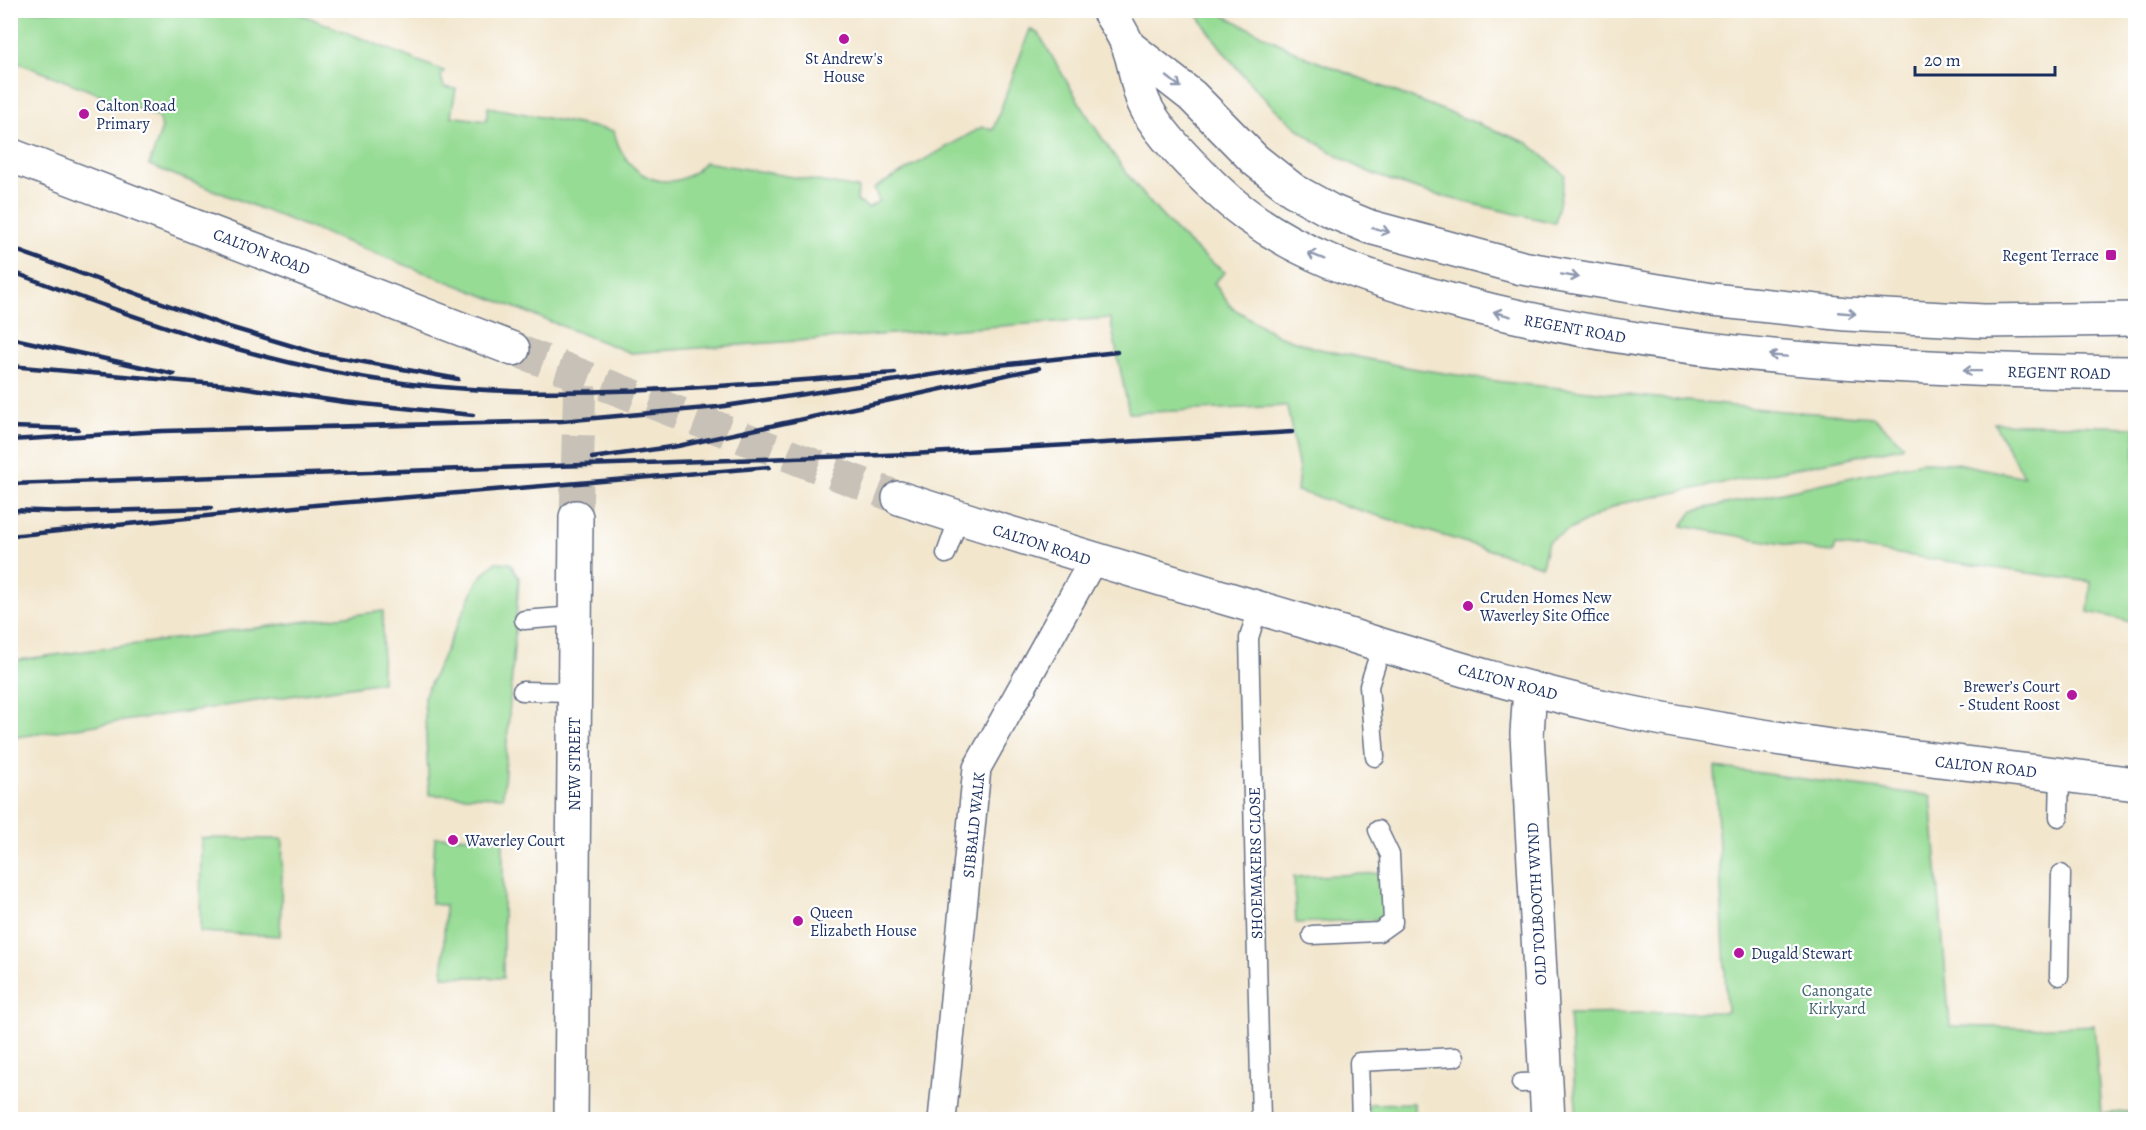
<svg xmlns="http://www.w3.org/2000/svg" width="2146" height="1130" font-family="Alegreya,serif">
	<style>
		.green { fill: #97dc95; stroke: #59867a; stroke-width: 1.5 }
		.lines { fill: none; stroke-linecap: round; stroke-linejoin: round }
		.minor-tunnel { stroke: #c7c1b7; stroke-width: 33; stroke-dasharray: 33 16; stroke-linecap: butt }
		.service-casing { stroke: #666f85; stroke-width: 21 }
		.pedestrian-casing { stroke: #666f85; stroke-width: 30 }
		.minor-casing { stroke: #666f85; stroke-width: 36 }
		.primary-casing { stroke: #666f85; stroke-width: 36 }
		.service { stroke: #fff; stroke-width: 18 }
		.pedestrian { stroke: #fff; stroke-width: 27 }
		.minor { stroke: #fff; stroke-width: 33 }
		.primary { stroke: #fff; stroke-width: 33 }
		.rail { stroke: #1b2f5e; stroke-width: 4.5 }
		.oneway { stroke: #8d97ae }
		.poi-dot { fill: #b5179e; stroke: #fff; stroke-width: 2 }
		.labels { text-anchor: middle; stroke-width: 4.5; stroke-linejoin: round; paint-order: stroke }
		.poi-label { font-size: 16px; fill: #1b2f5e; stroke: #fff; text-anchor: start }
		.street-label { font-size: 16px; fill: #1b2f5e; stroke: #fff }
		.park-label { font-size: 16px; fill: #40636e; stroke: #fff }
	</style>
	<rect width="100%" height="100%" fill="#fff"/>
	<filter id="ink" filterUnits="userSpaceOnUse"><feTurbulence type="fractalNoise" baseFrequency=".0167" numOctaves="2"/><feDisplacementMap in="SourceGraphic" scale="12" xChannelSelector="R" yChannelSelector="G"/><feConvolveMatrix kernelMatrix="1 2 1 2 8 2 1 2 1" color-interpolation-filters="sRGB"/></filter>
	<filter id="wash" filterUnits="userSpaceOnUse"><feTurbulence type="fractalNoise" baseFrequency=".008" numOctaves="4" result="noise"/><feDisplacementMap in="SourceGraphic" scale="24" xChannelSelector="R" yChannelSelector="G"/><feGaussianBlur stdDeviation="1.35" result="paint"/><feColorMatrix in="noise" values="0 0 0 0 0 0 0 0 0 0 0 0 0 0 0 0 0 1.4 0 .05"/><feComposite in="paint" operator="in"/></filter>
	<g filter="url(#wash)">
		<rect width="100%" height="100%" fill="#f2e6cd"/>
		<path class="green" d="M10,11H293L444,71L441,76L444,87L456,89L451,116L486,121L488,107L614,131C623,176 671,201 705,162L858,188L857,201L868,208L879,201L874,188L982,127L993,130L1030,29L1039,34C1087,117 1144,217 1225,272L1214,283L1231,307L1275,334L1315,348L1411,368L1503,382L1782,411L1874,417L1903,445L1901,447L1619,504L1548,541L1542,566L1297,491L1299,470L1287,406L1129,413L1110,318L631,353L149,165L162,128L158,117L11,60Z
			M1195,11H1215L1308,58L1528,143L1565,175L1555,223C1494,208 1409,193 1354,165C1287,131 1235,72 1195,11Z
			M1994,423L2135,427V622L2088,612L2091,582L1836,545L1834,552L1822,551L1682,526L1693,511L1922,462L1956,463L2024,477Z
			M496,562L510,563L519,578L503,797L429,795L424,697L478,580Z
			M383,611L382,682L11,738V661Z
			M1715,767L1931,796L1950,1026L2031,1028L2094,1025L2101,1114L2135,1111V1119H1577L1569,1014L1727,1012Z
			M435,837H503V978L443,976L445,905L431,904Z
			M201,838L283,839L280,936L200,932Z
			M1383,873L1385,919L1296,923L1294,877Z
			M1414,1103V1119H1369L1368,1104Z"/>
	</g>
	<g filter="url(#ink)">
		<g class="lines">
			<path class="minor-tunnel" d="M513,349L899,498
				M576,517L580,376"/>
			<g class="service-casing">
				<path id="service" d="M946,554L959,517
					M1258,608L1249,638L1261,1120
					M524,620L575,616
					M522,691L574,692
					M1375,757L1369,686L1382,645
					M2059,817L2060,774
					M1312,935L1379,932L1393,922L1390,855L1378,830
					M2059,976L2061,874
					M1521,1083L1546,1082
					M1361,1120L1359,1062L1455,1057"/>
			</g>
			<g class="pedestrian-casing">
				<path id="pedestrian" d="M942,1120L977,768L1093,560"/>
			</g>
			<g class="minor-casing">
				<path id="minor" d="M10,155L513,349
					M899,498C1033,542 1168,581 1303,621C1409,653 1515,688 1623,711C1792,746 1964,762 2136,784
					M1530,688L1527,734L1548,1120
					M571,1120L576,517"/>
			</g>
			<g class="primary-casing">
				<path id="primary" d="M1108,10C1115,22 1124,34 1128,46C1136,64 1136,85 1144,103C1155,129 1194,168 1215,188C1282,253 1373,280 1461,303C1681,360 1910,370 2136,373
					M1128,46L1192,96L1255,160L1293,190L1331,211L1370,227L1522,268L1712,300L1846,314L1984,321L2136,319"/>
			</g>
			<use href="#service" class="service"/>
			<use href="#pedestrian" class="pedestrian"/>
			<use href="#minor" class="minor"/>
			<use href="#primary" class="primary"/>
			<path class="rail" d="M10,248L229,327L319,354L458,379
				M10,271C141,320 272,369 411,384C571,402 734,385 895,373
				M10,338L174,374
				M10,366L227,385L344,402L473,415
				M10,427L78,429
				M10,440L162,431L562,421L718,407L990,366L1117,352
				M592,458L678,446L1039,368
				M10,484L912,454L1292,432
				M10,510L66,512L211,508
				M10,536L315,505L769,467"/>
		</g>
		<defs><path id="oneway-shaft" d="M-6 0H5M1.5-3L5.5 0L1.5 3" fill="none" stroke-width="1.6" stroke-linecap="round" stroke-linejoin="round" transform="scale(1.5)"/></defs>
		<g class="oneway">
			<use href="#oneway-shaft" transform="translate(1174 82) rotate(38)"/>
			<use href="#oneway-shaft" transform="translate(1381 230) rotate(15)"/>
			<use href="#oneway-shaft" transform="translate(1316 256) rotate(-158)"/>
			<use href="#oneway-shaft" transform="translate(1570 276) rotate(10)"/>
			<use href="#oneway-shaft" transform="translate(1847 313) rotate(5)"/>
			<use href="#oneway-shaft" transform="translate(1502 314) rotate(-165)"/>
			<use href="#oneway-shaft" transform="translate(1778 356) rotate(-176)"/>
			<use href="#oneway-shaft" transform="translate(1972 371) rotate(-179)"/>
		</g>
	</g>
	<g class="poi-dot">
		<circle cx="844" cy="39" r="6"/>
		<circle cx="84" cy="114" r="6"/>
		<rect x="2105" y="249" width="12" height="12" rx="3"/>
		<circle cx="1468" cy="606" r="6"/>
		<circle cx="2072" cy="695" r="6"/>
		<circle cx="453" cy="840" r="6"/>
		<circle cx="798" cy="921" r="6"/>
		<circle cx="1739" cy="953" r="6"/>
	</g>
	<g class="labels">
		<g class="poi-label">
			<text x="844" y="64" text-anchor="middle">St Andrew's<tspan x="844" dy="18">House</tspan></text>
			<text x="96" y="111">Calton Road<tspan x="96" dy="18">Primary</tspan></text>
			<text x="2099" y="261" text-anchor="end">Regent Terrace</text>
			<text x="1480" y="603">Cruden Homes New<tspan x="1480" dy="18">Waverley Site Office</tspan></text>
			<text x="2060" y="692" text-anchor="end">Brewer’s Court<tspan x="2060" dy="18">- Student Roost</tspan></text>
			<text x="465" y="846">Waverley Court</text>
			<text x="810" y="918">Queen<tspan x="810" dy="18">Elizabeth House</tspan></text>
			<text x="1751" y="959">Dugald Stewart</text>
		</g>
		<g class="street-label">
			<text transform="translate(262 251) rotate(21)" y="6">CALTON ROAD</text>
			<text transform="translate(1575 328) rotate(10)" y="6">REGENT ROAD</text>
			<text transform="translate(2059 372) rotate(1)" y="6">REGENT ROAD</text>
			<text transform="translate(1042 544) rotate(18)" y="6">CALTON ROAD</text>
			<text transform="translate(1508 681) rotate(15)" y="6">CALTON ROAD</text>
			<text transform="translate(574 764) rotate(-90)" y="6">NEW STREET</text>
			<text transform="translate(1986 766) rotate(6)" y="6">CALTON ROAD</text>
			<text transform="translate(973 825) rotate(-84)" y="6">SIBBALD WALK</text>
			<text transform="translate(1255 863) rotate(-91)" y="6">SHOEMAKERS CLOSE</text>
			<text transform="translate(1536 904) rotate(-93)" y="6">OLD TOLBOOTH WYND</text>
		</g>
		<g class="park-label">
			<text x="1837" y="996">Canongate<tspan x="1837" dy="18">Kirkyard</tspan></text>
		</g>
	</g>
	<rect width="2146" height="1130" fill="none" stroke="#fff" stroke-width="36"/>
	<path d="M1915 66v9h140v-9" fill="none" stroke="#1b2f5e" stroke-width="3"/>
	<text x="1924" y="66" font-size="18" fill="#1b2f5e" stroke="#ffffff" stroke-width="4.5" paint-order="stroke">20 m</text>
</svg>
